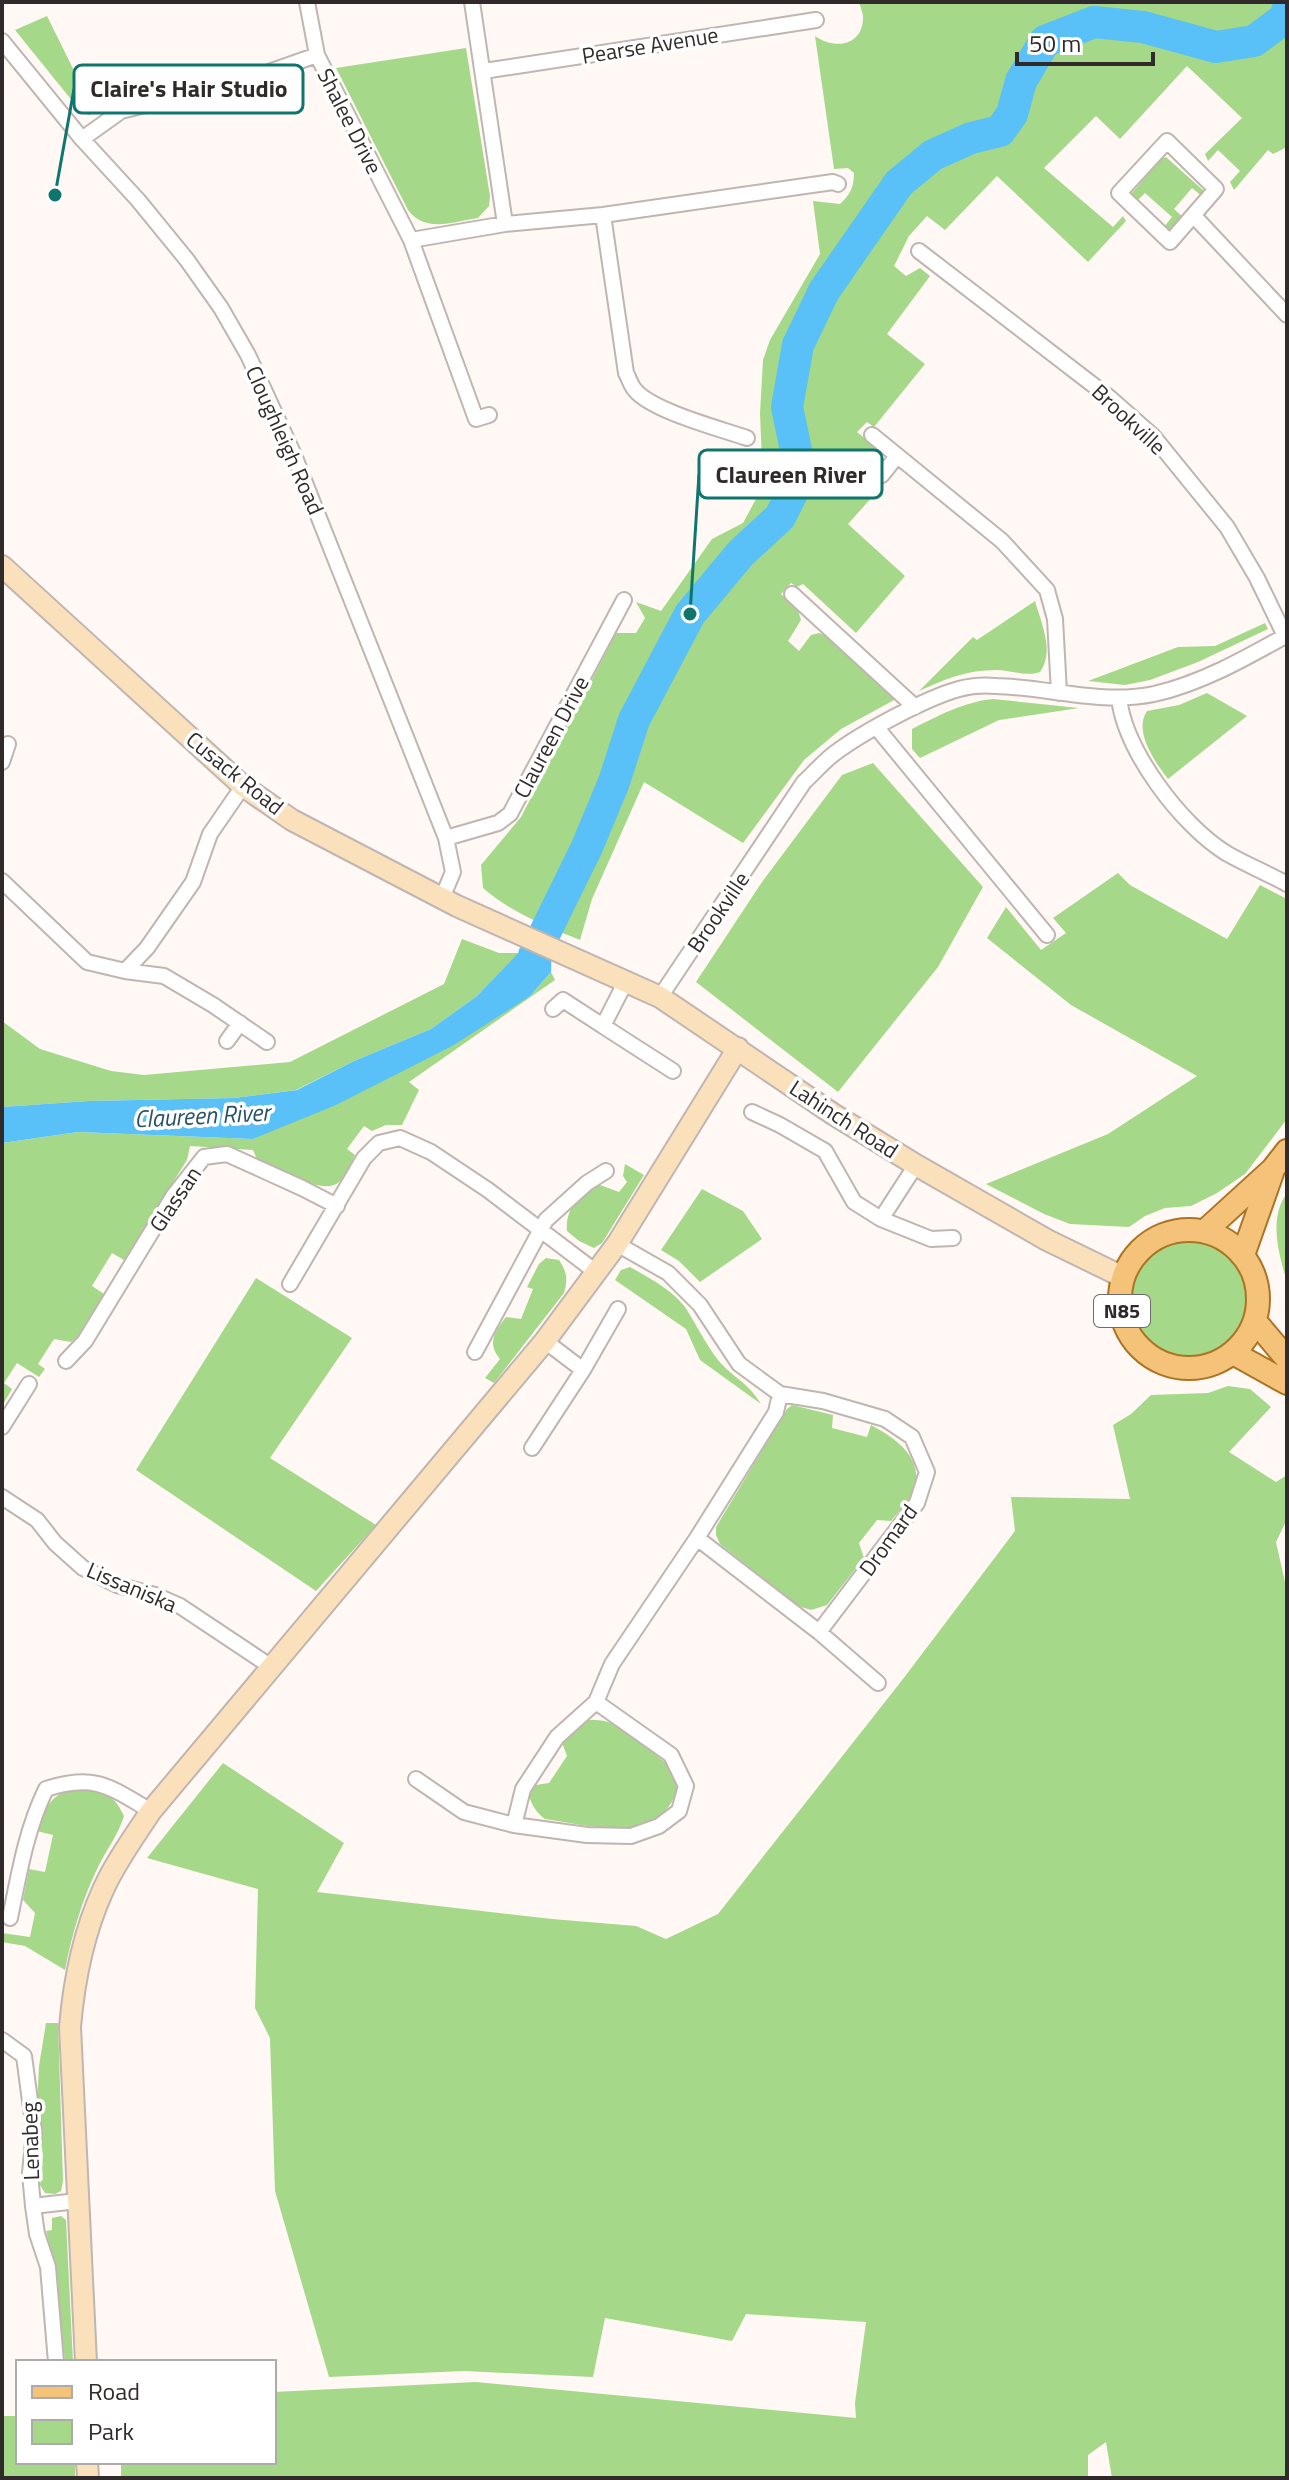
<svg xmlns="http://www.w3.org/2000/svg" width="1289" height="2480" font-family="'Titillium Web',sans-serif">
	<style>
		.green { fill: #a5d888 }
		.water { fill: #59c0f8 }
		.lines { fill: none; stroke-linecap: round; stroke-linejoin: round }
		.river { stroke: #59c0f8; stroke-width: 32 }
		.street-casing { stroke: #c0b5b1; stroke-width: 18 }
		.secondary-casing { stroke: #c0b5b1; stroke-width: 24 }
		.primary-casing { stroke: #ab7423; stroke-width: 26 }
		.street { stroke: #fff; stroke-width: 14 }
		.secondary { stroke: #fae1bc; stroke-width: 20 }
		.primary { stroke: #f4c379; stroke-width: 22 }
		.labels { text-anchor: middle; stroke-width: 7; stroke-linejoin: round; paint-order: stroke }
		.shield { fill: #fff; stroke: #6e6b6a; stroke-width: 2 }
		.shield-label { font-size: 20px; font-weight: bold; fill: #302b2a }
		.street-label { font-size: 22px; fill: #302b2a; stroke: #fff }
		.water-label { font-size: 24px; font-style: italic; fill: #275169; stroke: #fff }
		.leader { fill: none; stroke: #0f766e; stroke-width: 3 }
		.callout-dot { fill: #0f766e; stroke: #fff; stroke-width: 3 }
		.callout { fill: #fff; stroke: #0f766e; stroke-width: 3 }
		.callout-label { font-size: 24px; text-anchor: middle; font-weight: bold; fill: #302b2a }
	</style>
	<rect width="100%" height="100%" fill="#fff8f5"/>
	<path class="green" d="M859,2H1287V147L1273,154L1268,150L1234,190L1230,182L1240,171L1218,150L1208,161L1205,154L1242,118L1187,66L1120,139L1096,116L1044,168L1113,227L1123,216L1126,221L1088,262L997,176L945,230L927,216L909,236L894,266L906,276L920,268L930,276L887,334L925,364L874,427L867,422L857,432L879,450L877,465L867,477L881,487L848,524L905,576L856,633L803,584L797,587L791,583L781,594L798,610L801,620L788,641L799,651L811,635L819,633L828,636L896,699L841,729L804,760L743,843L644,782L592,899L580,940C547,927 510,912 483,888L481,865L521,817L616,633H636L645,618L636,602L661,611L712,539L743,523L763,486L760,413L763,360L770,340L820,254L813,201L840,204C850,195 854,187 854,173L848,168L834,169L815,36C833,49 861,47 863,20C864,14 860,7 859,2Z
		M47,16L95,113L89,115L82,113L15,30Z
		M466,48L490,196L489,206L478,218C453,222 425,233 408,210L336,68Z
		M1166,157L1204,191L1203,197L1192,188L1174,209L1184,218L1177,228L1171,230L1164,227L1172,217L1145,193L1136,202L1130,195L1161,159Z
		M1035,601C1041,623 1055,651 1040,672C1027,677 1010,670 996,670C967,670 945,679 919,691L973,637L977,640Z
		M1265,623L1268,629L1198,662L1150,680L1125,685L1088,681L1178,647L1215,646Z
		M1207,693L1247,716L1168,779C1155,762 1133,731 1147,711L1179,705Z
		M993,699L1079,708L999,720L920,758L912,749V729C938,716 963,702 993,699Z
		M873,763L983,887L938,967L838,1092L696,982L762,882L842,775Z
		M1118,873L1130,885L1227,939L1260,885L1287,899V1119L1245,1174L1217,1193L1191,1206L1165,1208L1145,1216L1129,1227L1070,1224L1044,1214L986,1184L1108,1134L1197,1076L1071,1005L987,938L1006,907L1041,950L1066,933L1053,918Z
		M462,939L499,953H519L477,996L431,1029L354,1061L296,1090L234,1098L88,1101L2,1107V1021L40,1049L111,1071L144,1075L290,1062L444,984Z
		M551,972L555,980L409,1082L419,1090L402,1125H386L372,1131L364,1126L347,1149L355,1155C351,1163 346,1177 339,1182C322,1197 276,1167 257,1159L253,1150L190,1146L187,1160L124,1260L112,1253L92,1286L104,1294L77,1337L71,1342L54,1339L38,1364L45,1369L39,1377L17,1363L4,1383L12,1389L2,1406V1143L78,1132L253,1139L530,996Z
		M625,1164L644,1175L602,1243L594,1248L579,1241L567,1231C565,1208 580,1194 600,1185L619,1192L627,1182L623,1176Z
		M702,1189L743,1211L762,1239L700,1282L679,1261L661,1250Z
		M1287,1193V1282C1279,1254 1268,1219 1287,1193Z
		M1127 1300a61 61 0 1 1 122 0a61 61 0 1 1-122 0Z
		M546,1258L559,1260C567,1272 568,1279 564,1293L494,1383L485,1378L500,1359C487,1343 494,1333 506,1317L521,1319L533,1289L527,1287L539,1264Z
		M630,1267C648,1277 672,1290 685,1307C696,1324 705,1343 718,1360C733,1378 747,1381 761,1404L700,1360L686,1329L615,1280L621,1270Z
		M256,1278L352,1338L270,1458L376,1525L316,1591L136,1470Z
		M1228,1386L1250,1389L1271,1407L1229,1452L1276,1482L1287,1475V1519L1276,1542L1287,1591V2478H1112L1106,2442L1088,2455V2478H121V2462H274V2392L476,2382L856,2418L855,2403L866,2322L746,2314L732,2341L605,2318L593,2377L464,2371L329,2377L275,2191L270,2038L255,2008L258,1889L147,1858L223,1763L344,1843L317,1892L552,1919L636,1926L666,1939L718,1914L903,1679L1015,1531L1011,1497L1130,1499L1113,1425L1131,1414L1151,1395L1208,1393Z
		M792,1405L833,1415L832,1428L867,1437L871,1425C895,1438 925,1458 914,1490C911,1500 898,1512 891,1521L877,1520L859,1543L864,1558L827,1605L811,1610L798,1606L720,1544L716,1535V1527L787,1409Z
		M589,1720C597,1720 605,1720 613,1724C622,1729 666,1761 671,1768C689,1794 661,1822 637,1826C608,1832 574,1823 545,1819C537,1813 532,1806 529,1796L536,1785L549,1783L567,1756L562,1743L568,1732Z
		M72,1788C99,1789 112,1790 124,1816C118,1835 107,1849 98,1867C82,1900 72,1934 65,1970L25,1946L2,1942V1933L30,1937L35,1913L23,1900L29,1869L45,1872L53,1835L37,1831C43,1809 51,1796 72,1788Z
		M46,2023H58L63,2181L61,2191L55,2194L45,2193L40,2185L43,2156L37,2107L39,2066Z
		M61,2216L66,2220L73,2362H65L55,2267L46,2231L52,2230V2218Z
		M2,2416H18V2462H75V2478H2Z"/>
	<path class="water" d="M553,917L551,972L530,996L454,1045L336,1105L253,1139L78,1132L2,1143V1107L88,1101L234,1098L297,1090L354,1061L431,1029L477,996Z"/>
	<g class="lines">
		<path class="river" d="M534,955L587,847L614,782L634,720L690,614L741,553L780,517L794,489L796,450L787,407L798,345L824,291L899,183L933,155L971,138L1000,131L1012,114L1021,81L1045,41L1094,22L1143,27L1216,47L1254,41L1285,18L1287,11"/>
		<g class="street-casing">
			<path id="street" d="M307,2L317,55
				M472,2L505,224
				M2,41L82,139L138,200L187,260L221,308L248,355L294,455L446,838L453,872L442,898
				M484,71L816,20
				M82,139L121,111L246,80L317,55L411,240L476,419L489,415
				M1167,141L1216,189L1170,242L1119,193Z
				M603,215L626,373C629,378 631,386 635,390C652,411 721,429 747,438
				M1194,216L1287,315
				M411,240L505,224L603,215L833,182L838,184
				M919,251L1110,398L1153,436L1227,527L1257,578L1285,636
				M872,435L1002,541L1047,590L1055,619L1059,693
				M882,475L897,456
				M792,594L915,707
				M1119,698C1125,751 1181,825 1226,853C1245,864 1267,873 1287,884
				M877,728L1047,935
				M2,762L8,744
				M446,838L498,823L510,814L624,600
				M2,881L87,962L125,971L164,976L213,1005L267,1042
				M125,971L147,948L193,882L210,834L243,786
				M626,981L603,1026L673,1071
				M660,997L804,782C814,773 824,761 835,753C863,732 926,698 959,689C970,686 985,685 996,686C1048,687 1101,705 1154,694C1200,684 1246,658 1287,635
				M553,1009L563,1000L603,1026
				M227,1041L240,1023
				M752,1112L780,1125L825,1151L854,1202L881,1219L931,1239L953,1238
				M881,1219L916,1165
				M617,1244L668,1273L700,1305L739,1364L780,1394L823,1401L885,1419L912,1437L927,1472L917,1503L819,1632
				M290,1284L364,1158L379,1143L400,1138L431,1152L488,1190L596,1272
				M545,1341L583,1370
				M475,1352L546,1220L587,1183L606,1171
				M66,1361L85,1341L174,1195L204,1157L227,1154L302,1188L337,1206
				M2,1427L29,1384
				M532,1448L583,1370L618,1309
				M2,1497L37,1520L55,1543L83,1568L117,1585L155,1595L180,1606L270,1666
				M697,1538L819,1632L878,1683
				M416,1779L464,1812L514,1825L587,1835L631,1836L659,1826L679,1811L686,1786L671,1755L596,1702
				M514,1825L523,1789L557,1737L596,1702L612,1664L697,1538L776,1412L780,1394
				M10,1918C19,1874 26,1830 46,1789C95,1773 110,1787 151,1811
				M2,2040L24,2056L34,2131L30,2173L33,2206L37,2234L48,2267L56,2362
				M33,2206L77,2201"/>
		</g>
		<g class="secondary-casing">
			<path id="secondary" d="M2,566L243,786L292,820L457,906L660,997L833,1114L916,1165L1047,1240L1123,1277
				M86,2362L70,2027C74,1980 83,1934 103,1890C115,1863 134,1837 151,1811L545,1341L617,1244L738,1048
				M87,2462L88,2478"/>
		</g>
		<g class="primary-casing">
			<path id="primary" d="M1120 1299a69 69 0 1 1 138 0a69 69 0 1 1-138 0Z
				M1205,1231L1273,1169L1287,1151
				M1243,1255L1272,1173
				M1255,1321L1287,1359
				M1233,1353L1287,1383"/>
		</g>
		<use href="#street" class="street"/>
		<use href="#secondary" class="secondary"/>
		<use href="#primary" class="primary"/>
	</g>
	<g class="labels">
		<rect class="shield" x="1094" y="1295" width="56" height="32" rx="6"/>
		<g class="shield-label">
			<text x="1122" y="1318">N85</text>
		</g>
		<g class="street-label">
			<text transform="translate(650 45) rotate(-9)" y="8">Pearse Avenue</text>
			<text transform="translate(350 121) rotate(63)" y="8">Shalee Drive</text>
			<text transform="translate(1129 419) rotate(43)" y="8">Brookville</text>
			<text transform="translate(285 440) rotate(66)" y="8">Cloughleigh Road</text>
			<text transform="translate(551 737) rotate(-62)" y="8">Claureen Drive</text>
			<text transform="translate(235 773) rotate(39)" y="8">Cusack Road</text>
			<text transform="translate(718 912) rotate(-56)" y="8">Brookville</text>
			<text transform="translate(844 1119) rotate(33)" y="8">Lahinch Road</text>
			<text transform="translate(175 1199) rotate(-56)" y="8">Glassan</text>
			<text transform="translate(888 1540) rotate(-54)" y="8">Dromard</text>
			<text transform="translate(132 1587) rotate(23)" y="8">Lissaniska</text>
			<text transform="translate(30 2141) rotate(-92)" y="8">Lenabeg</text>
		</g>
		<g class="water-label">
			<text transform="translate(202 1116) rotate(-3)" y="8">Claureen River</text>
		</g>
	</g>
	<path class="leader" d="M55 195L74 89M690 614L699 474"/>
	<g class="callout-dot">
		<circle cx="55" cy="195" r="8"/>
		<circle cx="690" cy="614" r="8"/>
	</g>
	<g class="callout">
		<rect x="74" y="65" width="229" height="48" rx="8"/>
		<rect x="699" y="450" width="183" height="48" rx="8"/>
	</g>
	<g class="callout-label">
		<text x="189" y="97">Claire's Hair Studio</text>
		<text x="791" y="483">Claureen River</text>
	</g>
	<rect width="1289" height="2480" fill="none" stroke="#302b2a" stroke-width="8"/>
	<rect x="16" y="2360" width="260" height="104" fill="#ffffff" stroke="#acaaaa" stroke-width="2"/>
	<rect x="32" y="2386" width="40" height="12" fill="#f4c379" stroke="#acaaaa" stroke-width="2"/>
	<text x="88" y="2400" font-size="24" fill="#302b2a">Road</text>
	<rect x="32" y="2420" width="40" height="24" fill="#a5d888" stroke="#acaaaa" stroke-width="2"/>
	<text x="88" y="2440" font-size="24" fill="#302b2a">Park</text>
	<path d="M1017 52v12h136v-12" fill="none" stroke="#302b2a" stroke-width="4"/>
	<text x="1029" y="52" font-size="24" fill="#302b2a" stroke="#ffffff" stroke-width="6" paint-order="stroke">50 m</text>
</svg>
